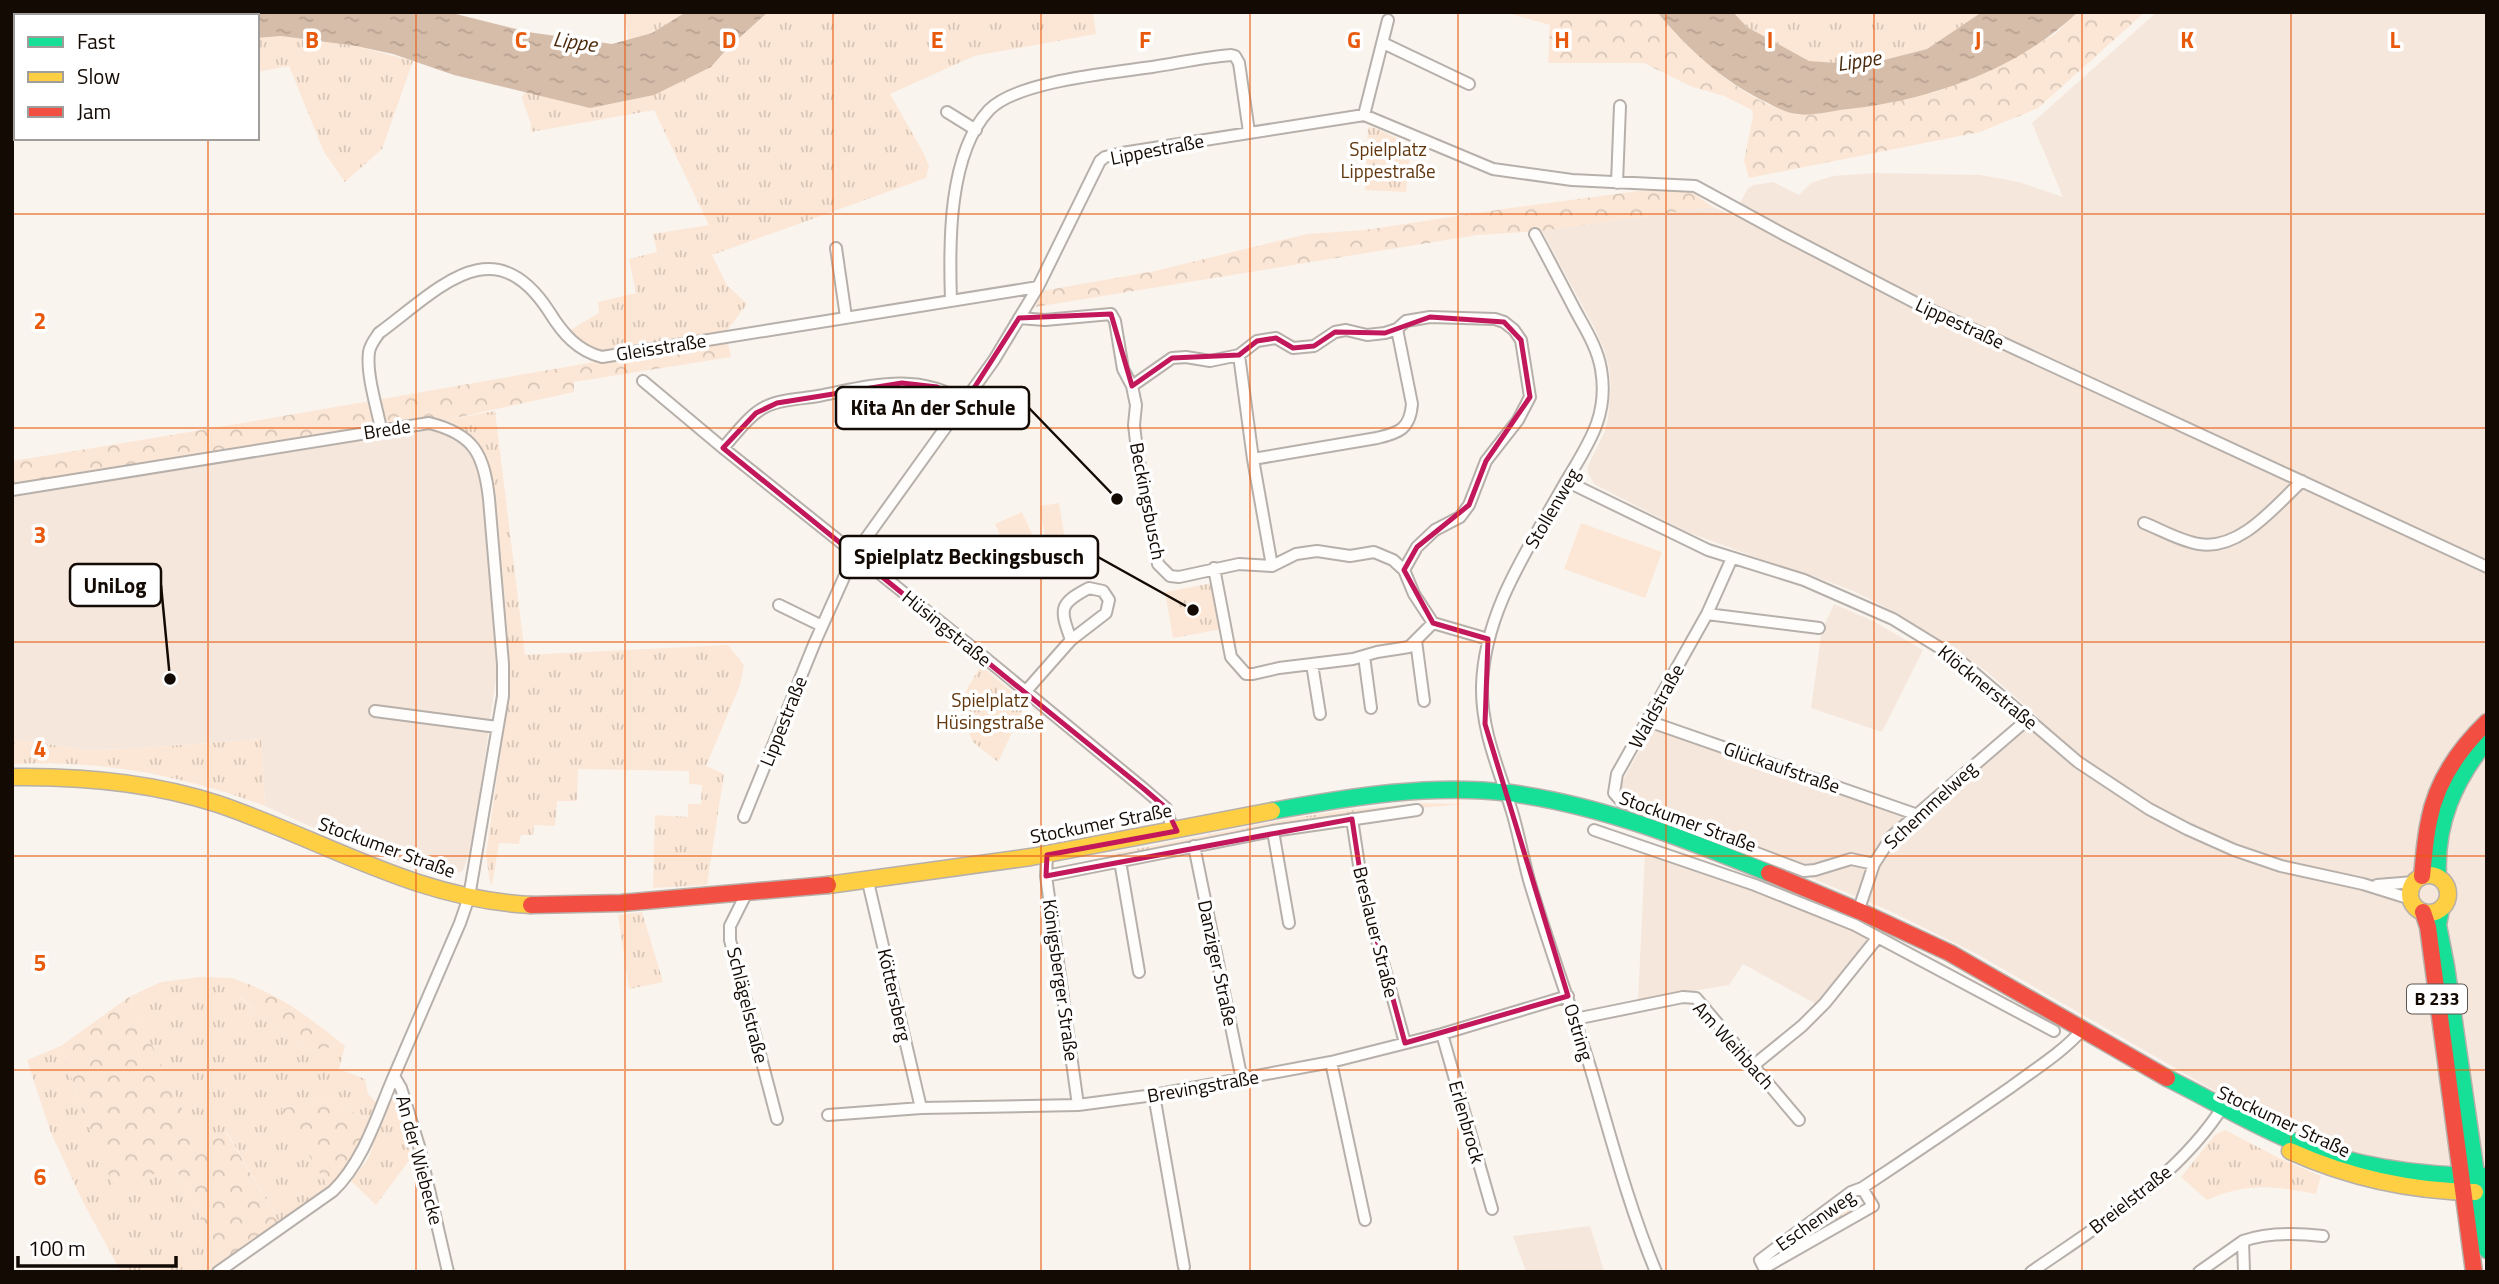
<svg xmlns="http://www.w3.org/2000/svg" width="2499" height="1284" font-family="'Titillium Web',sans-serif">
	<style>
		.built { fill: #f6e7dd }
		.grass { fill: url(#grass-tufts) }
		.forest { fill: url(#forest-crowns) }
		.pitch { fill: #fce7d6 }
		.water { fill: url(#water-ripples) }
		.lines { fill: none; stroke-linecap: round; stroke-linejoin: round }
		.street-casing { stroke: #b7b0aa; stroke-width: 14 }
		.fast-casing { stroke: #b7b0aa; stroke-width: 19 }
		.slow-casing { stroke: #b7b0aa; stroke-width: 19 }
		.jam-casing { stroke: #b7b0aa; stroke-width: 19 }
		.street { stroke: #fefdfc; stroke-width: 10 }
		.fast { stroke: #16e098; stroke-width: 16 }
		.slow { stroke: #ffcf43; stroke-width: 16 }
		.jam { stroke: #f24e42; stroke-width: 16 }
		.marked { fill: none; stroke: #c2185b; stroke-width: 5; stroke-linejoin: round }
		.grid { fill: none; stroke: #e8590c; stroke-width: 2; stroke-opacity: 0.55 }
		.labels { text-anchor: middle; stroke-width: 7; stroke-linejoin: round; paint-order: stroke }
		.shield { fill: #fff; stroke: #5a544f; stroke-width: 2 }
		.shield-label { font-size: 18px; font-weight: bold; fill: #130a04 }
		.street-label { font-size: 19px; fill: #130a04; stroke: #fff }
		.park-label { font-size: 19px; fill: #62370e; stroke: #fff }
		.water-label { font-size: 21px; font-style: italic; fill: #4a290b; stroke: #fff }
		.grid-label { font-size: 23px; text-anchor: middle; font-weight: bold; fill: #e8590c; stroke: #fff; stroke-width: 7; stroke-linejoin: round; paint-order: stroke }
		.leader { fill: none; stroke: #130a04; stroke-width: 2.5 }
		.callout-dot { fill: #130a04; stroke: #fff; stroke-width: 2.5 }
		.callout { fill: #fff; stroke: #130a04; stroke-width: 2.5 }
		.callout-label { font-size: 21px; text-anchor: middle; font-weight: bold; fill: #130a04 }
	</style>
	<defs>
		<pattern id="grass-tufts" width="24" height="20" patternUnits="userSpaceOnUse" patternTransform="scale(1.75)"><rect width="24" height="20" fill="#fce7d6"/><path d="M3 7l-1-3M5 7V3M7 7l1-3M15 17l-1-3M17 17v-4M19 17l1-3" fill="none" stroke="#d7c5b6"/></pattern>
		<pattern id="forest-crowns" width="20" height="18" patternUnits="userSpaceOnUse" patternTransform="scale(1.75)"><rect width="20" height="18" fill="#fce7d6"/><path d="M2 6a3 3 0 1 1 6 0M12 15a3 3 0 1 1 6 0" fill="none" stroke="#d7c5b6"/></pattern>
		<pattern id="water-ripples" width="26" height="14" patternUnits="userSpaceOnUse" patternTransform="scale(1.75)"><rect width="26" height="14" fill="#d6bdaa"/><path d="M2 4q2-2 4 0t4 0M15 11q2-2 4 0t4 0" fill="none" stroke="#b7a191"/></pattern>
	</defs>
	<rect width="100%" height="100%" fill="#faf4ee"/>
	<path class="built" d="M2157,12H2487V1165H2407L2375,1159L2325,1145L2288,1130L2222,1095L1977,954L1890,911L1795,871L1611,802L1653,726L1921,820L2039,718L1986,671L1961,653L1895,612L1853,591L1806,573L1774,564L1685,531L1594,484L1588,472V466L1605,431L1608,418L1611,387L1609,368L1604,349L1594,327L1542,231L1713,207L1733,216L1748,188L1754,185L1773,182L1799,195L1811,183L1833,176L1876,173L1980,175L2019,182L2063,197L2032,123Z
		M430,417L446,420L464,429L484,454L491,473L496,495L509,649L498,664L473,842L463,871L448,875L415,867L341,840L265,806L261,739L128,749L87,750L12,739V485Z
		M1834,604L1873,621L1923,650L1882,732L1811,708L1822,630Z
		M1645,854L1804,907L1868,938L1818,1005L1743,964L1729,985L1638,1000Z
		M1590,1226L1604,1271L1526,1272L1513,1236Z"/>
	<path class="grass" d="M625,12H686L652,33L628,40Z
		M768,12H1093L1096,34L974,56L890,94L923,152L929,166L926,178L712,255L727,285L747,304L726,332L607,351C591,348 580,343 567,332L599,313L598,302L636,293L629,259L657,252L653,234L709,225L654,110L531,132V124L522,98L525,91L539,94L711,67L726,50Z
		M1733,12H1982L1927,49L1864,65L1809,62L1747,27Z
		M281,36L356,46L413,61L382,149L345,182L324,152L289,66L257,72V38Z
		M1368,127L1375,128L1411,145L1406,192L1365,190Z
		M495,411L525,655L728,645L744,665L740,685L706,766L724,774L707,885L653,888L655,815L688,817V804H701L702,785L689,784V771L578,769L577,801H557L555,826L534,825L533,835H521L519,844L499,843L492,885L490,882L486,855L509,690V649L496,495C489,462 479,433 446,420Z
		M1213,583L1222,629L1173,638L1165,592Z
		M981,666L1026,703L998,762L973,742L960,711L968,687Z
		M12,739L87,750L128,749L261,739L265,806C181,775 102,760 12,764Z
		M1424,803L1465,804L1353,814L1111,857V854L1287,819L1347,810Z
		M642,912L663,982L629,989L618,915Z
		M200,977L232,978L248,984L241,998L259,1015L307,1050L345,1046L339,1069L365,1079L368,1094L376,1102L369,1120L326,1099L282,1109L329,1188L279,1222L227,1132L199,1145L129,997L161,982Z
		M61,1046L84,1116L175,1167L225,1262L209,1272H121L83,1202L51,1133L27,1060Z
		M395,1093L399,1094L411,1158L376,1205L351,1181L368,1159L390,1097Z
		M2225,1130L2281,1159L2321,1176L2316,1194C2274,1186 2248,1182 2207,1200L2181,1177L2215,1135Z
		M1853,1195L1862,1210L1791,1251L1788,1246Z"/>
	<path class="forest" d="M1504,12H1657C1694,56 1741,100 1798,115L1936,92L1980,75L2024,52L2055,34L2078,12H2145L2038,108L1980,132L1749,178L1744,161L1753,116L1752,110L1724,96L1690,86L1644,63H1548L1550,25Z
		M1638,191H1686L1693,193L1713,207L1542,231L1477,235L1035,307L1042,291L1155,271L1307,234L1365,230L1510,208Z
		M727,339L731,357L574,382V392L446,420L430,417L390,423L12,485V461C251,423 489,380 727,339Z
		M248,984C285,998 314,1021 345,1046L307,1050L259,1015L241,997Z
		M129,997L199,1144L226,1132L279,1222L225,1262L175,1167L114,1187L84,1116L61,1046Z
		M326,1099L369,1120C358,1146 348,1167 329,1188L281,1109Z"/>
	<path class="pitch" d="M1059,503L1065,540L1046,543L1040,506Z
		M1022,512L1043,558L1016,570L995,524Z
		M1581,523L1662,552L1645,598L1564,569Z"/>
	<path class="water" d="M91,12H448L528,32L612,44L652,33L686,12H768L726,50L711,67L654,95L590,108L454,75L393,54L356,46L281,36L257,38V16H79Z
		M1657,12H1733L1747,27L1809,61L1864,65L1927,49L1982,12H2078C2015,72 1925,102 1840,110C1827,112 1811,116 1797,114C1787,113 1777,108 1768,103C1723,82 1688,49 1657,12Z"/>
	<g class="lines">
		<g class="street-casing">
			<path id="street" d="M1383,43L1469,84
				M947,112L976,130
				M1364,115L1388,20
				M1617,183L1620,106
				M1535,234C1548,258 1561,283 1574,308C1584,327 1597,346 1601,369C1610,420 1584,449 1560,492C1526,552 1484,614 1482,686C1481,732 1500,771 1513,815C1519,836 1523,858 1529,880C1548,944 1571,1006 1591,1070C1611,1138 1629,1207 1656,1272
				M836,248L846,317
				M951,300C949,244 948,154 989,110C1017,81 1111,73 1152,67C1178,63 1205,57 1231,55L1235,56L1239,63L1249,132
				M1019,318L1045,320L1111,314L1115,321L1123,369L1132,386L1172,358L1186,357L1210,361L1239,355L1257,341L1276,338L1293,348L1314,346L1335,332L1346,330L1367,335L1385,333L1397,329L1406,321L1430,317L1495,319L1504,322L1514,330L1521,340L1530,397L1518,420L1486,461L1469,505L1460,517L1435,530L1417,547L1404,570L1393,560L1374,552L1350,556L1317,551L1296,554L1272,566L1239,564L1179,577L1170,576L1158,564L1137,450L1134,425L1136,405L1132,386
				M1239,355L1253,459L1272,566
				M643,381L723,448L984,657L1144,789L1166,808L1173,831
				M381,429C377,408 366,374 369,352C370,345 375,339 379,333C439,289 494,225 550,313C563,334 578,351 602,357L1038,287
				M723,448C735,435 749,415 765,407C780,399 802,399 818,396C871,386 916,371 965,402
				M1253,459L1377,438C1399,433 1410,429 1412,404L1397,329
				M1566,481L1708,550L1804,580L1893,619L1958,659L2078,762L2149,809L2187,829L2234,850L2281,866L2363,884L2411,899
				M12,490L429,423C474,434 484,454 489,499L503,664V696L469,897L460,923L394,1076L401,1088L419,1146L448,1272
				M2144,523C2162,530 2180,541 2199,544C2240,551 2275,506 2302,481
				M1732,558L1707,614L1617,774L1614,793L1622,802L1804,871L1815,870L1851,859L1874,864
				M1214,568L1231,657L1246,674H1253L1279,668L1353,659L1377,652L1409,647L1433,623
				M1404,570L1414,594L1433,623L1488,639
				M779,605L822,626
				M1707,614L1819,628
				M1416,641L1424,701
				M1364,656L1371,708
				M1312,664L1320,714
				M1026,691L1071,640L1106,613L1109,600L1103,591L1089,588C1058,604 1060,609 1071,640
				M375,711L497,727
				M1648,721L1915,814
				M744,817L815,642L854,555L994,360L1038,287L1100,161L1105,157L1122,153L1364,115L1493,169L1572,180L1695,186L1785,235L1916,303L2487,567
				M1352,819L1362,885L1405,1043
				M1594,830L1755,885L1855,925L2054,1031
				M1273,831L1289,923
				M1194,846L1242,1080
				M1047,855L1046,876L1078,1105
				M1120,861L1139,972
				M1046,876L1273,831L1417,810
				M868,882L921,1108
				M2377,885L2414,882
				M746,894L730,926V940L777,1119
				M1859,909L1874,864L1892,836L2028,719
				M1575,1019L1683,997L1696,998L1799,1120
				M1442,1034L1492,1209
				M1331,1062L1365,1220
				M1754,1065L1802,1026L1825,1003L1878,937
				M1154,1095L1184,1267
				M828,1115L921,1108L1078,1105L1154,1095L1331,1062L1442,1034L1568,996
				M1862,1188L1873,1206L1764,1268L1760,1260L1851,1192L1862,1188C1912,1155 1962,1121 2011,1087C2035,1069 2063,1052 2083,1029
				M218,1272L333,1191C364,1161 377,1115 394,1076
				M2031,1272C2098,1226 2171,1182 2218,1114
				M2199,1272L2243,1241
				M2244,1272L2243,1241C2268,1232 2297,1233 2323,1236"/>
		</g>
		<g class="fast-casing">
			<path id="fast" d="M1272,811C1350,797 1432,783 1510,793C1601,805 1685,839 1769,873
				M2438,877C2435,824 2454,781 2487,740
				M2441,909L2438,925L2446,966L2487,1250
				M2167,1078C2210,1099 2252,1125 2297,1143C2357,1168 2422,1176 2487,1176"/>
		</g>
		<g class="slow-casing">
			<path id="slow" d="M12,777C82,776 151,782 218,804C324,840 415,899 531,905
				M2410 894a19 19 0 1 1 38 0a19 19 0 1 1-38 0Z
				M828,885L1031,857L1272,811
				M2290,1151C2350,1178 2410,1191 2475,1192"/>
		</g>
		<g class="jam-casing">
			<path id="jam" d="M1769,873L1866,914L1950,953L2167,1078
				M2422,876C2424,858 2425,839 2429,821C2436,783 2459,749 2487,722
				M531,905L621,903L828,885
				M2423,912L2428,927L2474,1272"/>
		</g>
		<use href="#street" class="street"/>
		<use href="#fast" class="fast"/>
		<use href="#slow" class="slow"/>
		<use href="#jam" class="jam"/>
	</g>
	<path class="marked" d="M1111,314L1132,386L1172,358L1239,355L1257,341L1276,338L1293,348L1314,346L1335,332L1385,333L1430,317L1504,322L1521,340L1530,397L1486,461L1469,505L1417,547L1404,570L1433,623L1488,639L1485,724L1568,996L1405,1043L1362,885L1352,819L1046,876L1047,855L1177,831L1166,808L1144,789L723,448L756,413L777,403L902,383L937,387L965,402L1019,318Z"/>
	<path class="grid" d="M208,12V16M416,12V1272M625,12V1272M833,12V1272M1041,12V1272M1250,12V1272M1458,12V1272M1666,12V1272M1874,12V1272M2082,12V1272M2291,12V1272M208,138V1272M12,214H2487M12,428H2487M12,642H2487M12,856H2487M12,1070H2487"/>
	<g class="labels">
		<rect class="shield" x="2407" y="984.5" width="60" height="29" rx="5"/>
		<g class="shield-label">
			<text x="2437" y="1005">B 233</text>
		</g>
		<g class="street-label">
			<text transform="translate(1157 149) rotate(-11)" y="7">Lippestraße</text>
			<text transform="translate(1960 323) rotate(25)" y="7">Lippestraße</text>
			<text transform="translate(661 347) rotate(-9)" y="7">Gleisstraße</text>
			<text transform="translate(387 429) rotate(-9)" y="7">Brede</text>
			<text transform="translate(1148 501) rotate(79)" y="7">Beckingsbusch</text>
			<text transform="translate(1552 508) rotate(-60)" y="7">Stollenweg</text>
			<text transform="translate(947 628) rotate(39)" y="7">Hüsingstraße</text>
			<text transform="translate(1988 687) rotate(39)" y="7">Klöcknerstraße</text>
			<text transform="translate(1656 706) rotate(-61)" y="7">Waldstraße</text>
			<text transform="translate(783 721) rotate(-68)" y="7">Lippestraße</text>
			<text transform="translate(1782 767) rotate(19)" y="7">Glückaufstraße</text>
			<text transform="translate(1930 805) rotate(-43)" y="7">Schemmelweg</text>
			<text transform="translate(1688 821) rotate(20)" y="7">Stockumer Straße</text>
			<text transform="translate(1101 823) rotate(-11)" y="7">Stockumer Straße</text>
			<text transform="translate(387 847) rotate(20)" y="7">Stockumer Straße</text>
			<text transform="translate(1376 932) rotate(76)" y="7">Breslauer Straße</text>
			<text transform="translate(1218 963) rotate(78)" y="7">Danziger Straße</text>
			<text transform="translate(1061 980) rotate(82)" y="7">Königsberger Straße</text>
			<text transform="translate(895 995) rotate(77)" y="7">Köttersberg</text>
			<text transform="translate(748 1005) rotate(76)" y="7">Schlägelstraße</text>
			<text transform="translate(1579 1032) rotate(73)" y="7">Ostring</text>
			<text transform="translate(1734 1045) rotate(48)" y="7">Am Weihbach</text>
			<text transform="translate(1203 1086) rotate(-10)" y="7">Brevingstraße</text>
			<text transform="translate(2284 1121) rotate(25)" y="7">Stockumer Straße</text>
			<text transform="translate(1467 1122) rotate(74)" y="7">Erlenbrock</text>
			<text transform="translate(420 1160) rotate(75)" y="7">An der Wiebecke</text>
			<text transform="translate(2130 1199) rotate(-38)" y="7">Breielstraße</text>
			<text transform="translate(1815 1220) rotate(-35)" y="7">Eschenweg</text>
		</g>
		<g class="park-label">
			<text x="1388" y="156">Spielplatz<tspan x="1388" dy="22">Lippestraße</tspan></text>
			<text x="990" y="707">Spielplatz<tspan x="990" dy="22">Hüsingstraße</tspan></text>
		</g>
		<g class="water-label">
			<text transform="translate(575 42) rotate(8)" y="7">Lippe</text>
			<text transform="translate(1859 61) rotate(-9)" y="7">Lippe</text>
		</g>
	</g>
	<g class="grid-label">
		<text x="312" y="48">B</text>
		<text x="521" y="48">C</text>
		<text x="729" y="48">D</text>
		<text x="937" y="48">E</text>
		<text x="1145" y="48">F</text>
		<text x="1354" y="48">G</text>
		<text x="1562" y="48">H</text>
		<text x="1770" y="48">I</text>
		<text x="1978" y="48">J</text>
		<text x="2187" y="48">K</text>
		<text x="2395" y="48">L</text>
		<text x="40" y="329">2</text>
		<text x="40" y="543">3</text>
		<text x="40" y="757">4</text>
		<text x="40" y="971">5</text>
		<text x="40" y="1185">6</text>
	</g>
	<path class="leader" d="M1117 499L1029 408M1193 610L1098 557M170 679L161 585"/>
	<g class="callout-dot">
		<circle cx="1117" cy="499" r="7"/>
		<circle cx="1193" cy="610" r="7"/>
		<circle cx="170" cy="679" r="7"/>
	</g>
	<g class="callout">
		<rect x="836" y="387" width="193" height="42" rx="7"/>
		<rect x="840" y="536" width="258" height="42" rx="7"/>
		<rect x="70" y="564" width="91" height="42" rx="7"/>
	</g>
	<g class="callout-label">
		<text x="933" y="415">Kita An der Schule</text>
		<text x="969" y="564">Spielplatz Beckingsbusch</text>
		<text x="115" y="593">UniLog</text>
	</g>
	<rect width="2499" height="1284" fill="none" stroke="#130a04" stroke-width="28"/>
	<rect x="14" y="14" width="245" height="126" fill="#ffffff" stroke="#a19d9b" stroke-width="2"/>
	<rect x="28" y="37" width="35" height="10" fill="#16e098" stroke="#a19d9b" stroke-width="2"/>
	<text x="77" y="49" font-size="21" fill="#130a04">Fast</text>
	<rect x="28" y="72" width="35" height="10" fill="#ffcf43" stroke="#a19d9b" stroke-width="2"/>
	<text x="77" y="84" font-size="21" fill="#130a04">Slow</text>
	<rect x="28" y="107" width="35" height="10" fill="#f24e42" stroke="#a19d9b" stroke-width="2"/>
	<text x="77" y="119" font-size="21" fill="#130a04">Jam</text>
	<path d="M18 1256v10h158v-10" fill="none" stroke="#130a04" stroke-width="3.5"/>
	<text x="28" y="1256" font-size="21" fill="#130a04" stroke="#ffffff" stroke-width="5" paint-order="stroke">100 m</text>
</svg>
